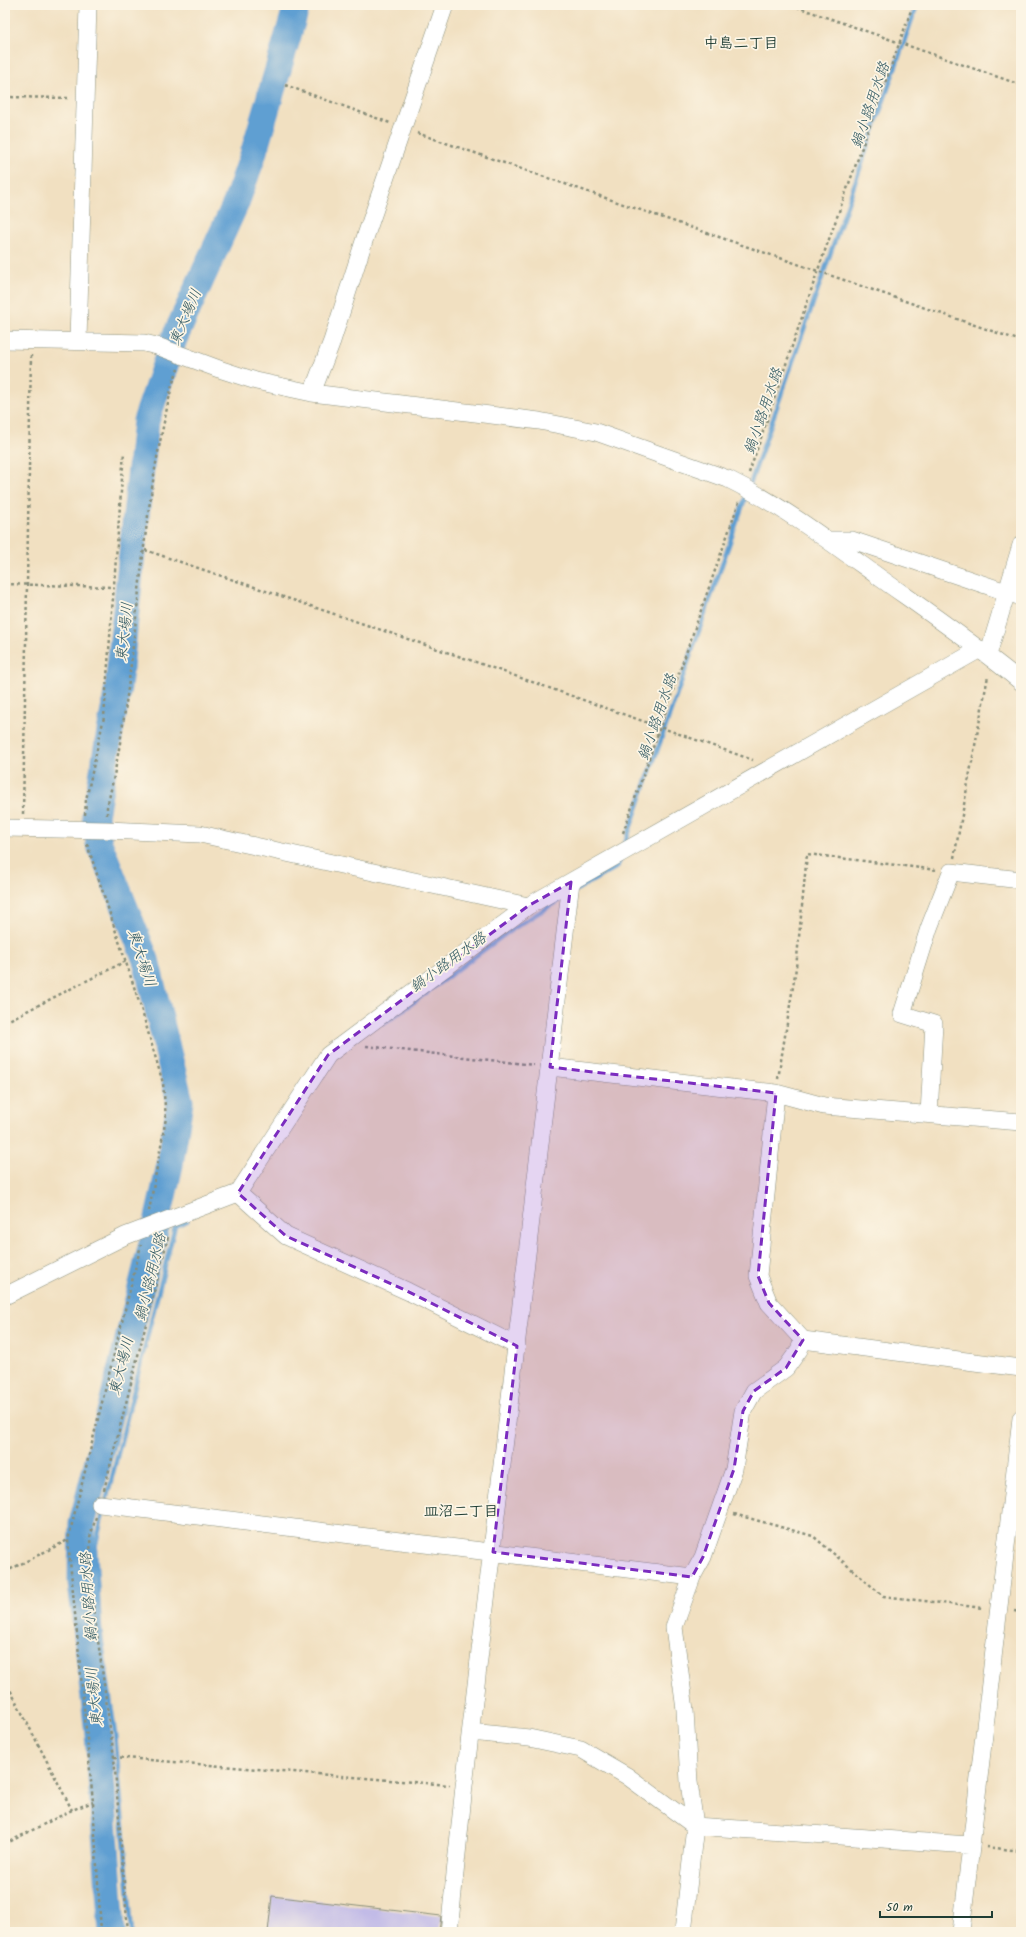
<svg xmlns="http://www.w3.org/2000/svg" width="1026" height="1937" font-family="Kalam,'Klee One',sans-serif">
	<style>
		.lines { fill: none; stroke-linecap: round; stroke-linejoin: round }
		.stream { stroke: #5f9fd2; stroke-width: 4.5 }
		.river { stroke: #5f9fd2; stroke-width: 27 }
		.building { fill: #c2bbe7 }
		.minor-casing { stroke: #888e7a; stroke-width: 18 }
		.path { stroke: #888e7a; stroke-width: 2.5; stroke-dasharray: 3 3; stroke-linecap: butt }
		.minor { stroke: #fff; stroke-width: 17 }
		.marked { fill: #7b2cbf; fill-opacity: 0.2; stroke: #7b2cbf; stroke-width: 3; stroke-dasharray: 8 5; stroke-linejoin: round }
		.labels { text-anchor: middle; stroke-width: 3.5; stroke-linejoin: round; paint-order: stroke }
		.neighbourhood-label { font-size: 15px; font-weight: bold; fill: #1f3d34; stroke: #fcf5e5 }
		.water-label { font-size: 15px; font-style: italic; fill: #325a63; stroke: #fcf5e5 }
	</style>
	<rect width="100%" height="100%" fill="#fcf5e5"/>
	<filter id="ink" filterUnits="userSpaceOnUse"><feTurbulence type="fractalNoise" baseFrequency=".025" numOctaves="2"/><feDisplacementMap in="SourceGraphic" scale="8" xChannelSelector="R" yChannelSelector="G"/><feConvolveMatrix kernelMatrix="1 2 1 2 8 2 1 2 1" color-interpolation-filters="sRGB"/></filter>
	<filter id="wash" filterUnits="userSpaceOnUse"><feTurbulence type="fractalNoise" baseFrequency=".012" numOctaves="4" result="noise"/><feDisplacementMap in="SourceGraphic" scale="16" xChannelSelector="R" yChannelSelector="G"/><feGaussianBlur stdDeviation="0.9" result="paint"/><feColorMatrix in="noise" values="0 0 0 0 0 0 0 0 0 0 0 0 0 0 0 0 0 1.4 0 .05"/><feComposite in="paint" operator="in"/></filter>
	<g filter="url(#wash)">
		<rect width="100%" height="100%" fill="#f1e0c1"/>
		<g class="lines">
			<path class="stream" d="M624,846L917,5
				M574,891L617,867L620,860
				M384,1024L511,930L564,897
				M106,1501L175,1226L187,1221
				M104,1509L95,1548L100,1629L115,1733L132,1932"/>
			<path class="river" d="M112,1932L98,1734L81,1582L82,1524L153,1240L170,1165L180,1102L146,960L99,843L95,816L118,687L146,421L174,339L236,203L252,158L297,5"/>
		</g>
		<g id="blocks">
			<path class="building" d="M272,1896L441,1916L439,1932H268Z"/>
		</g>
	</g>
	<g filter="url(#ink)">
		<use href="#blocks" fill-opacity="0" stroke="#888e7a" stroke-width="1"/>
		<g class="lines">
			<g class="minor-casing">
				<path id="minor" d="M5,340L144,343L157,346L219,369L256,381L312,393L539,421L596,432L728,479C781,505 829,541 876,575C925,610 975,644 1021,682
					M78,340L88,5
					M312,393L332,341L365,238L445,5
					M828,540H852L1021,597
					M988,655L1021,545
					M5,828L107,830L200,834L528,906
					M550,1067L776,1093L824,1106L1021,1122
					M776,1093L758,1276L769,1303L803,1340L1021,1368
					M929,1114L934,1024L902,1014L929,928L951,872L1021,880
					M238,1193L286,1236L407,1291L517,1346
					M5,1296L125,1236L238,1193L328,1055L528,906L980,649
					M100,1504L692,1577
					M471,1732L529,1738L581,1749L627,1776L695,1826L969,1845
					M449,1932L464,1786L571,882
					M683,1932L695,1826L689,1782L685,1710L674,1627L692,1577L703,1557L734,1469L743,1411L754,1391L786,1368L799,1350L803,1340
					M961,1932L1021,1418"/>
			</g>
			<path class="path" d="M791,5L1021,85
				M285,85L390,123
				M5,97L71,98
				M417,133L1021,341
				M749,473L818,270L913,5
				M145,550L470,660L753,760
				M5,584L113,587
				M23,814L31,355
				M85,815L86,800L104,717L124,452
				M107,815V807C132,704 135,599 151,495C156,458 164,422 172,385L178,369
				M623,833L739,502
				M87,844L141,1008L163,1083L166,1118L149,1211
				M954,858L988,676
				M5,1022L126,961
				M366,1046L534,1065
				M778,1079L796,968L807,854L937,870
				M104,1490L168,1237
				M734,1514L813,1536L883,1596L983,1608
				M96,1517L90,1537L92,1597L114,1757L128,1932
				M5,1572L68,1540
				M1014,1611L1021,1612
				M5,1680L72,1810
				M114,1757L450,1785
				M5,1844L72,1810L93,1802
				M986,1847L1021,1851
				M101,1932L93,1802L68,1540L141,1245"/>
			<use href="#minor" class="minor"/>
		</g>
	</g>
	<path class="marked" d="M571,882L550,1067L776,1093L758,1276L769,1303L803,1340L786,1368L754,1391L743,1411L734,1469L703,1557L692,1577L493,1552L517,1346L407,1291L286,1236L238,1193L328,1055L528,906Z"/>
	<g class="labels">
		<g class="neighbourhood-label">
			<text x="741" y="48">中島二丁目</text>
			<text x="461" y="1516">皿沼二丁目</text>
		</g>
		<g class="water-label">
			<text transform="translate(870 105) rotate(-71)" y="5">鍋小路用水路</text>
			<text transform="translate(185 317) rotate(-67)" y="5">東大場川</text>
			<text transform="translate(763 411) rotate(-71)" y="5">鍋小路用水路</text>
			<text transform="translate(124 632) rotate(-84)" y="5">東大場川</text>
			<text transform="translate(657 717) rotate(-71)" y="5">鍋小路用水路</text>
			<text transform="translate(142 958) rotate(72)" y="5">東大場川</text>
			<text transform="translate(448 962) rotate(-36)" y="5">鍋小路用水路</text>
			<text transform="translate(150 1277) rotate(-76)" y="5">鍋小路用水路</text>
			<text transform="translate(121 1366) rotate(-76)" y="5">東大場川</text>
			<text transform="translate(88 1597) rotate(-94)" y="5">鍋小路用水路</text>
			<text transform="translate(94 1697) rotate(-96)" y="5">東大場川</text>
		</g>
	</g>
	<rect width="1026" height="1937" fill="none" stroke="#fcf5e5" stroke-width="20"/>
	<path d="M880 1911v6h112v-6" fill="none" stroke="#1f3d34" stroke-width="2"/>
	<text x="886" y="1911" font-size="12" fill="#1f3d34" stroke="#fcf5e5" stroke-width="3" paint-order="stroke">50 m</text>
</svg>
